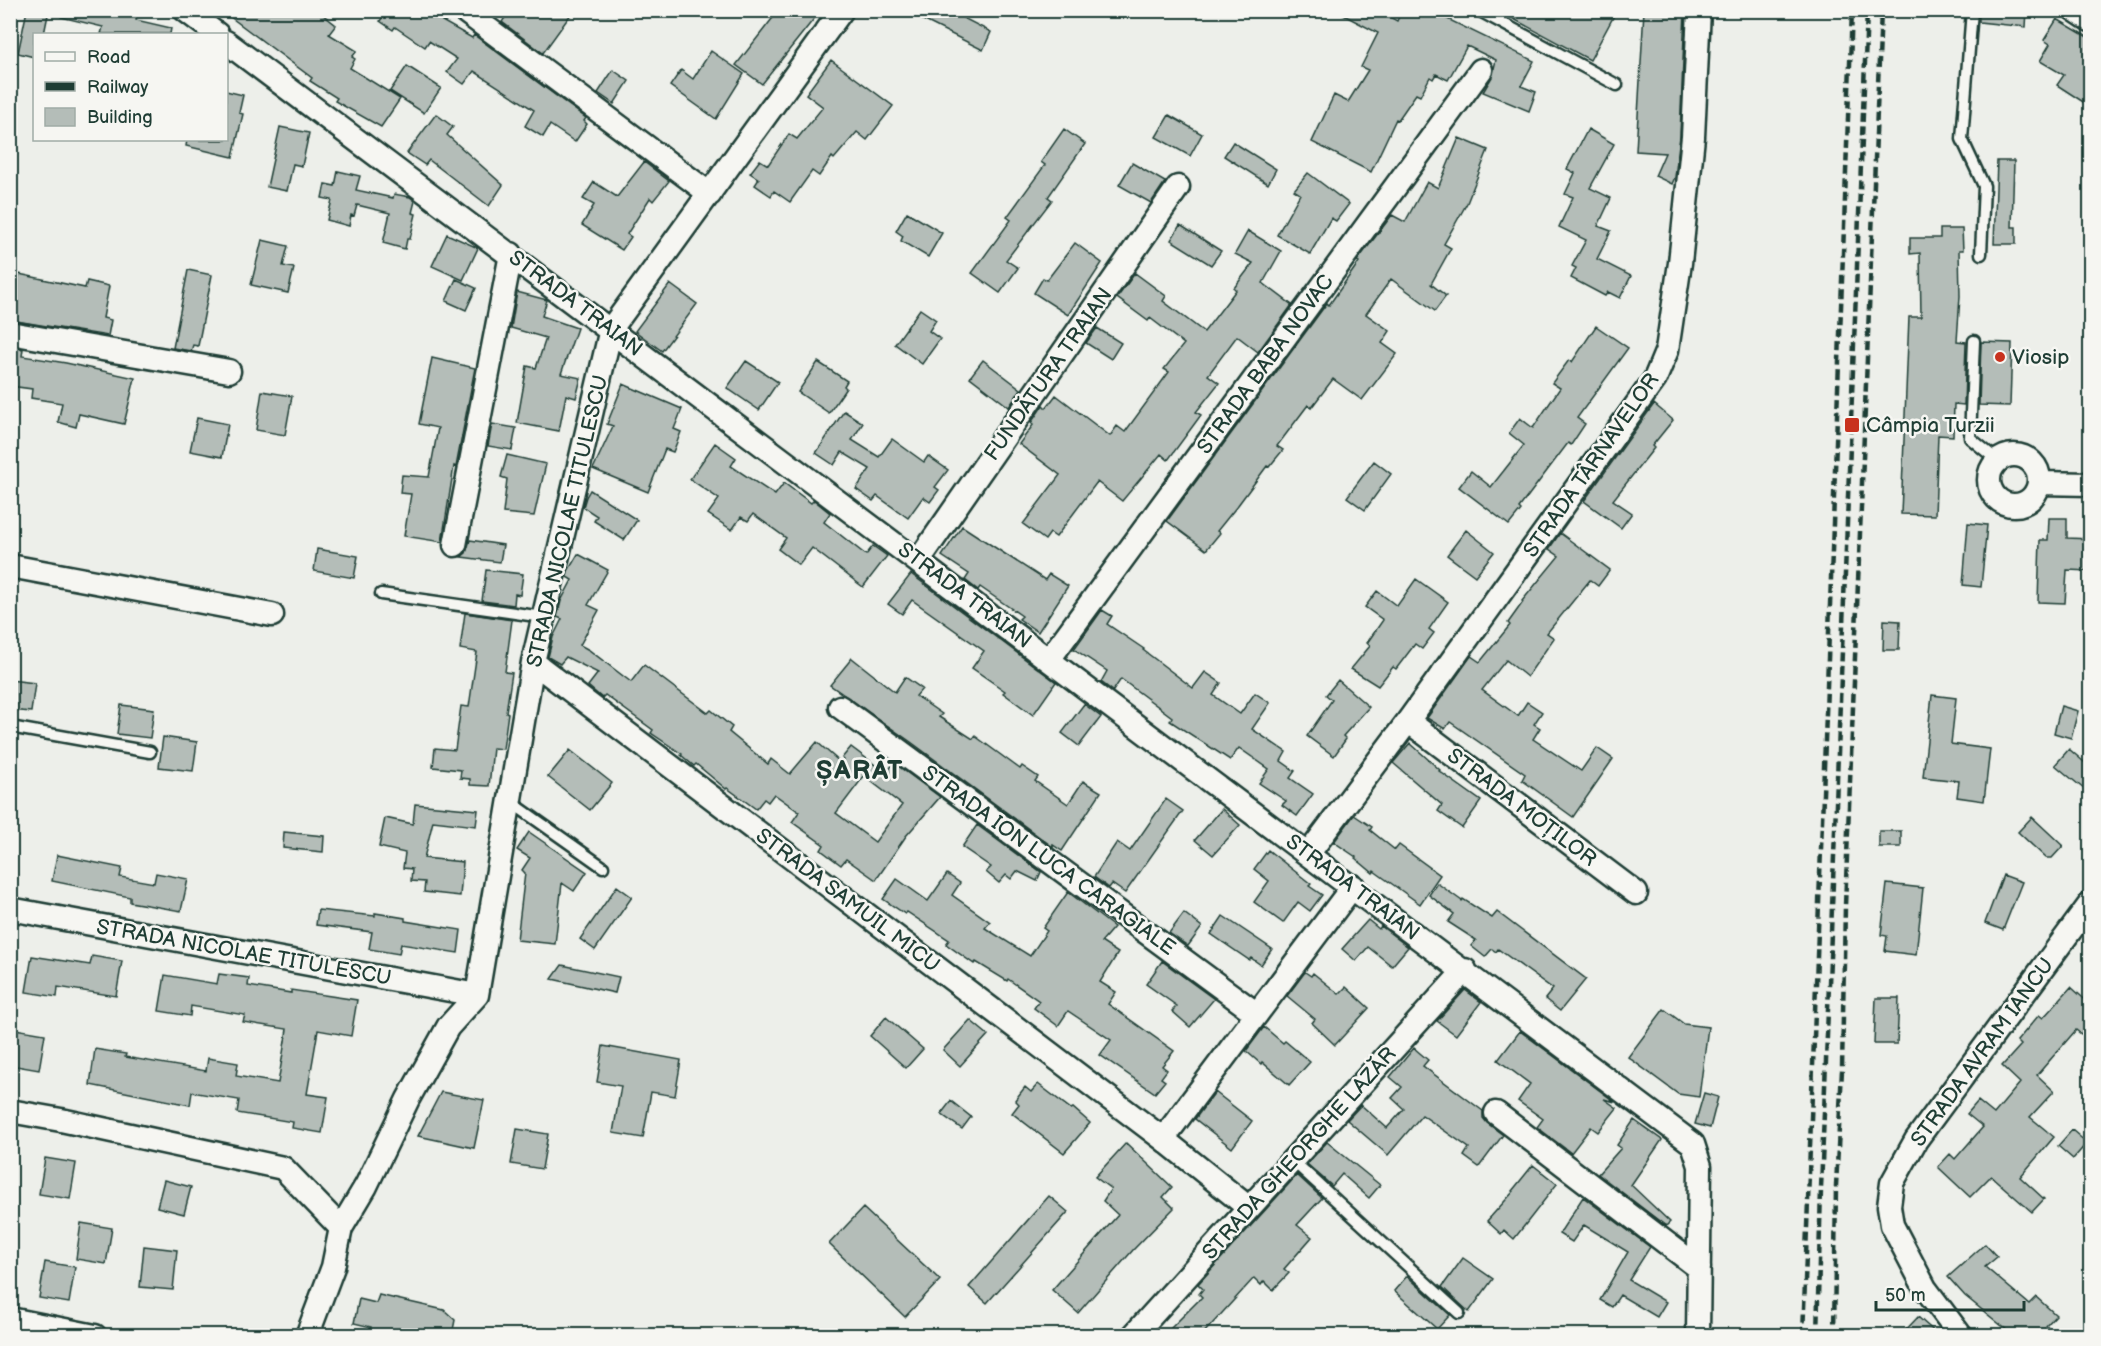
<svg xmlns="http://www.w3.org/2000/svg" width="2101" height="1346" font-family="'Balsamiq Sans',sans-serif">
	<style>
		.building { fill: #b4bdb8; stroke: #1f3d34; stroke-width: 1.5; fill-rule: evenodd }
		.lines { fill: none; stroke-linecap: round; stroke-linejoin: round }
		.service-casing { stroke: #1f3d34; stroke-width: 15 }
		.minor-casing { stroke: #1f3d34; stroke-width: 27 }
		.service { stroke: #f6f6f2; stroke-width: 10 }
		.minor { stroke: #f6f6f2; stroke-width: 22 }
		.rail { stroke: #1f3d34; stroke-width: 4.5; stroke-dasharray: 9 4.5; stroke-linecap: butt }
		.poi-dot { fill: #c8321e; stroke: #f6f6f2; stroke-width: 2 }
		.labels { text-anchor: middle; stroke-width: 5; stroke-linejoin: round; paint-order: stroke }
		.street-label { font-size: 21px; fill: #1f3d34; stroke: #f6f6f2 }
		.poi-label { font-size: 21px; fill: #1f3d34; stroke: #f6f6f2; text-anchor: start }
		.district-label { font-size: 27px; font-weight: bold; letter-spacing: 1.5px; fill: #1f3d34; stroke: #f6f6f2 }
	</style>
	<rect width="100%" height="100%" fill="#edefea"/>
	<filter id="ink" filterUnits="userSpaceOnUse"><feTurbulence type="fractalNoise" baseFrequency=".0167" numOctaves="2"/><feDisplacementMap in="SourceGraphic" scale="12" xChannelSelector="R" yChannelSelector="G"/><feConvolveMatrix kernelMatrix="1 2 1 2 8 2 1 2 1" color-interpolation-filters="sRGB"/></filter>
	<g filter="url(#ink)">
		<path class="building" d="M27,10H49L44,34H34V57L18,53Z
			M62,10H138L136,20L171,28L170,34H101L103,27L61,17Z
			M221,10H317L336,25L329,34L357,51L352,57L355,59L350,68L400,99L381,127L335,101L337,98L310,81L312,78Z
			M370,10L437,11L445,16L442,21L472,38L474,35L586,118L584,121L587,124L575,142L550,125L543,137L525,126L534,110L474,71L464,84L447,72L457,59L429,41L425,47L395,27L393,30L380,21L382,18Z
			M510,10H574L543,53L502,22Z
			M779,10H821L762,84L736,65Z
			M903,10H948L991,32L983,50Z
			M1334,10H1377L1397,21L1402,10H1429L1534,61L1521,86L1536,92L1529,111L1483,92L1492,77L1496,60L1467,46L1448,80L1436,74L1433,79L1430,77L1420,96L1416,94L1398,120L1396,119L1371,172L1312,142L1334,95L1348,102L1368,70L1361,67L1378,33Z
			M1497,10H1617L1590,60Z
			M1644,10H1685L1680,136L1675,177L1672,184L1655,176L1665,153L1636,151Z
			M1979,10H2027L2026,27L1979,22Z
			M2057,19L2091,39V107L2057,85L2064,75L2040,61L2050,44L2044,40Z
			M711,51L744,74L716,119L670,86L681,70L693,79Z
			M831,60L893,106L867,140L857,132L834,159L832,157L819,176L812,171L790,202L774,191L771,196L755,185L759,179L750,173L760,160L768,165L789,134L797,139L823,107L806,94Z
			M407,66L441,88L424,113L390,91Z
			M613,70L629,81L614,104L598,93Z
			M226,91L243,95L239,113L243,114L233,157L186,146L187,140H226Z
			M436,114L453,127L447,135L503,185L489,206L429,160L425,165L407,153Z
			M1169,115L1202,134L1190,156L1156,137Z
			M280,127L309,133L302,166L293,164L287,191L267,187Z
			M1064,129L1085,144L1048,197L1052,200L1006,260L1018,268L1000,293L972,273L1011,220L1007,217L1045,165L1041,162Z
			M1588,129L1614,144L1590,188L1611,198L1598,226L1611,231L1597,259L1631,276L1620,298L1608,292L1605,296L1571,278L1576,268L1572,266L1586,240L1559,227L1573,197L1565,194L1575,173L1567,169Z
			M1459,138L1488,150L1467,203L1444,244L1451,248L1431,284L1446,296L1435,311L1391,279L1366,314L1390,331L1382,343L1397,354L1362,400L1333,379L1311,408L1308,405L1277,446L1283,450L1269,467L1267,466L1238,505L1217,531L1220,533L1206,550L1167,521L1327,303L1329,305L1359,262L1357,261L1392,215L1405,222L1427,182L1438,188Z
			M1233,142L1276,169L1268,184L1224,156Z
			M1997,161H2014L2012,227H2016V244H1994Z
			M644,162L669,181L653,201L650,198L627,234L631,237L622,250L582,225L594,205L583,199L594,182L617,197Z
			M1132,163L1165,182L1151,203L1119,185Z
			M338,171L360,176L356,190L393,198L394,194L410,197L415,201L412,213L416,214L410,239H407L405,249L383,243L390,213L357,205L354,216L351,215L349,226L327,220L332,200L322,198L325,184L335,186Z
			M1308,173L1349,204L1336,221L1331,218L1310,254L1277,235L1300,194L1294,190Z
			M907,212L942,233L928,257L901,241L903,236L896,231Z
			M1180,225L1221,251L1211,265L1171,240Z
			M1940,229H1962L1963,250H1959L1960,296L1957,341L1966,342L1964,405L1954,404L1953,436L1938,435L1935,515L1901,514L1909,317H1921L1920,253L1910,254V238H1940Z
			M1248,231L1281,251L1263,283L1292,305L1258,352L1237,336L1208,375L1219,383L1196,412L1201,415L1168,460L1161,454L1122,501L1097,482L1056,537L1050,533L1045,540L1023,524L1060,475L1019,444L1033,425L1031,423L1043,405L1046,408L1056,395L1110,436L1117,426L1125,432L1169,372L1164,369L1184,344L1150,318L1148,321L1117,298L1135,273L1166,296L1163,301L1204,332L1236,290L1234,288L1253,263L1235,254Z
			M447,234L478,248L463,280L432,266Z
			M262,240L288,246L283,266L294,268L288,293L251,285Z
			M1075,243L1102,263L1068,315L1034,293L1043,278L1047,280Z
			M188,270L212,275L198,346L193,345L191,351L173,348Z
			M19,274L85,288L87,281L109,286L103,318L111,320L108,336L10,320Z
			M456,279L476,288L466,310L446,301Z
			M670,284L697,304L662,351L635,331Z
			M517,292L547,300L542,316L577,328L561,374L581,378L576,398L566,395L559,431L517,423L527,366L536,368L546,338L511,328Z
			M920,309L936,320L929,331L940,339L922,364L895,344Z
			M1596,326L1628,348L1577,418L1585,424L1571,445L1568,443L1519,508L1521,510L1509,525L1459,487L1471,471L1491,487L1524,445L1509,433L1520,418L1533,428L1560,388L1552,383L1569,360L1572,362Z
			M1097,328L1121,343L1111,359L1086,343Z
			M1981,342L2012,343L2010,406L1979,405Z
			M10,347L23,349L22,356L66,363L135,378L124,424L79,414L76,427L58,422L62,403L31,398L32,389L10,386Z
			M432,358L475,368L456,467L454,466L442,542L404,536L411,494L400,493L402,475L429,477L438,428L419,424Z
			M983,360L1021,389L1009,407L970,377Z
			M746,361L778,382L759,410L727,388Z
			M818,362L847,381L844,386L846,388L829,413L798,392Z
			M623,384L682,409L674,429L681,432L673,452L665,449L648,492L593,469L613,426L607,424Z
			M262,391L292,396L285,435L256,430Z
			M1654,404L1673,420L1652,446L1654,448L1613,500L1632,513L1621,528L1584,501Z
			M844,411L863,423L852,440L879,457L892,439L924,462L928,456L948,470L935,487L939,490L930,502L923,497L908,518L877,496L873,501L856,489L870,469L842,452L834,465L816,453Z
			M197,418L228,424L222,457L190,451Z
			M492,424L516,428L512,450L488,446Z
			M715,443L736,458L731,466L775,495L784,483L811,503L814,500L830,513L824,522L866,555L873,546L887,556L863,587L812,548L799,565L778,549L786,538L753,514L748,521L741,517L732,530L708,514L719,499L690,479Z
			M507,455L546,464L534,516L503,513L507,479L501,477Z
			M1374,461L1391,474L1365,510L1347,497Z
			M590,490L637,520L624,540L594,521L597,516L583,507L586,497Z
			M2049,518H2067V538L2091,539V571L2067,570L2065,603L2038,602L2040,540H2048Z
			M1968,523L1987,525L1981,587L1963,585Z
			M962,526L1045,580L1049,574L1068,586L1038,632L1019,619L1022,616L980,587L978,590L965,580L969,574L942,556Z
			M1466,530L1494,552L1475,576L1447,555Z
			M1560,533L1610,570L1598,586L1590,580L1547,633L1554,638L1527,677L1506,660L1482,690L1518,716L1527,702L1542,712L1534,724L1540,728L1533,739L1581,771L1597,748L1613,759L1573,817L1522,780L1525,774L1450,722L1445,729L1427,718L1471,656L1480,662L1510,625L1508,623L1523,602L1522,601L1559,556L1549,549Z
			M470,540L503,545L500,562L461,557L466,553Z
			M317,549L358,556L354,578L314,571Z
			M578,554L608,570L588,605L599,610L580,645L589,650L631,682L644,665L708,713L711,710L732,727L729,732L768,764L771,759L790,774L817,742L841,763L844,760L842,758L851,747L886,773L894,763L940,797L906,836L876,880L846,859L841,865L821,850L824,845L792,822L799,812L774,794L768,802L764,799L756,809L727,788L726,789L696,764L694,766L681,755L682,754L651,733L653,730L605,695L602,698L588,686L598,673L566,657L560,664L548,657L553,637L562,619L557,617L561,601L572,580L567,577L568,571ZM864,776L902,805L875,842L836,813Z
			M486,570L523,574L520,595L515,594L514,605L482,601Z
			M911,574L1056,682L1033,715L1003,693L1005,691L972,668L984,651L912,600L902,614L888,604Z
			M1416,579L1448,602L1429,629L1434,633L1422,649L1415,644L1396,669L1393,667L1378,686L1351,669L1370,646L1367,643L1383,620L1365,607L1377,591L1397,606Z
			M1102,610L1112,616L1107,624L1144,649L1143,650L1193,688L1205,672L1221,683L1213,695L1240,714L1255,693L1270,703L1252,729L1286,752L1281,761L1295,771L1290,778L1313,794L1297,816L1282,805L1286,801L1259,783L1269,769L1239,748L1230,760L1170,721L1172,717L1121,679L1113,691L1101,682L1107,671L1074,649Z
			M465,613L512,620L505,672L512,673L506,712L508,713L503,749L493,748L489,786L470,785V779L460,778L461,770L433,767L435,748L455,750L461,706L469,707L477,652L460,649Z
			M1884,620L1900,621L1899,650H1883Z
			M852,658L895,692L905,677L922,689L916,696L942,714L939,717L973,739L975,736L1020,769L1022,766L1038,777L1035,781L1068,804L1083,781L1101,792L1062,851L1053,845V847L911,742L830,685Z
			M10,680L35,683L31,712L10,710Z
			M1338,680L1369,707L1343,736L1346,739L1334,756L1307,736L1332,700L1326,695Z
			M1932,695L1956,698L1951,744L1990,749L1984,801L1957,797L1959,781L1923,777Z
			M1084,704L1101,717L1079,746L1062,733Z
			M121,705L154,709L150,738L117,734Z
			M2061,706L2078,711L2071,738L2054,733Z
			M163,737L197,742L193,771L159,767Z
			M1410,743L1440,770L1439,771L1481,801L1462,828L1438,811L1442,805L1393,763Z
			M2069,749L2091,768V795L2055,765Z
			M570,750L612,783L590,810L548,777Z
			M1166,799L1183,811L1125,893L1112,884L1109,888L1094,877L1117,842L1130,851Z
			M415,804L478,810L476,826L433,821L424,858L463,862L460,896L424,892L425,882L411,881L412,869L403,868L405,853L379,847L385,818L413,824Z
			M1222,809L1240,825L1213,855L1195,840Z
			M1354,815L1372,827L1370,830L1395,850L1399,845L1440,875L1420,904L1374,871L1373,873L1355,858L1356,857L1334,842Z
			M2032,817L2063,846L2052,858H2046L2018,832Z
			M977,825L1041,872L1037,881L1017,871L1011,879L1006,875L999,883L986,872L991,867L962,847Z
			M1879,831H1901V847H1879Z
			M284,832L324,836L323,852L283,848Z
			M529,832L587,872L574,891L562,883L555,944L517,940L525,873L522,870L530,858L517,850Z
			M1268,850L1311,884L1309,886L1322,895L1310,911L1298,902L1283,923L1254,902L1269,881L1254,869Z
			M57,855L122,868L120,877L154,883L156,873L188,879L181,911L130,902V897L52,881Z
			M947,874L960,883L952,895L990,922L985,928L1030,956L1047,931L1043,928L1068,892L1114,927L1101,942L1118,953L1100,982L1116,992L1108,1004L1174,1051L1162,1066L1167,1070L1161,1078L1165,1081L1155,1093L1100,1055L1111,1040L1068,1011L1058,1026L1034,1008L1039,1001L1008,979L1007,981L976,962L974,964L946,944L949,940L907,912L905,914L883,899L897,879L928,901Z
			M2003,875L2022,882L2003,930L1985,923Z
			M1437,883L1462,901L1463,899L1492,918L1497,912L1586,979L1560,1011L1545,999L1553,989L1498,949L1496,952L1492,949L1485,957L1471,946L1476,940L1448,922L1454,914L1429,895Z
			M1887,884L1923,888L1916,955L1885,951L1887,936L1881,935Z
			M617,886L632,897L595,950L580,939Z
			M318,910L375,916V913L405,918V921L461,930L458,953L401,944L399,954L369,949L372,932L316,925Z
			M1184,913L1202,927L1188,946L1169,933Z
			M1223,916L1272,949L1261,965L1251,958L1249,960L1211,934Z
			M1368,920L1379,929L1381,926L1408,947L1392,966L1368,947L1356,961L1342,949Z
			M32,956L90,965L92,956L122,961L116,996L58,987L57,997L26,992Z
			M1162,961L1214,999L1190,1027L1172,1011L1177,1006L1146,984Z
			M562,965L619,977L615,993L552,979Z
			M1305,972L1311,976L1313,973L1339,994L1346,987L1369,1008L1335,1045L1312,1023L1315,1019L1287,996Z
			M219,974L249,978L248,986L291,993V990L357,1000L351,1036L318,1030L307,1094L328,1097L322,1133L292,1128L293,1122L237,1113L239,1100L192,1092L190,1105L90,1085L95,1049L126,1054L125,1057L206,1071L208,1058L238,1063L236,1076L278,1083L287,1029L243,1022L245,1015L191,1006L190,1016L159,1011L165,975L217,984Z
			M2071,987L2091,1005V1024L2081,1034L2076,1030L2037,1075L2054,1091L2030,1117L2054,1137L2020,1177L2044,1199L2032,1212L1991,1176L1970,1197L1938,1167L1950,1154L1955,1159L1983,1127L1967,1114L1978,1101L1994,1114L2020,1083L2002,1066L2021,1045L2017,1041L2039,1015L2043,1018Z
			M1465,990L1481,1002L1456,1035L1437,1021Z
			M1876,998H1899L1897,1044H1874Z
			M1664,1009L1684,1024L1708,1027L1699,1097L1678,1094L1628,1057Z
			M886,1017L923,1049L906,1068L870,1036Z
			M970,1020L988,1035L960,1066L943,1050Z
			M1264,1027L1283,1043L1285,1041L1310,1062L1289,1085L1262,1062L1261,1064L1246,1051Z
			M15,1029L45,1034L39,1070L10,1065Z
			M1520,1031L1615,1102L1604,1099L1617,1108L1598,1132L1591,1127L1571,1153L1537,1127L1543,1119L1518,1101L1530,1084L1498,1060Z
			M603,1046L681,1060L675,1096L651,1092L643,1138L613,1133L621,1086L597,1082Z
			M1414,1048L1428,1060L1423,1066L1483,1111V1118L1487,1123L1503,1135L1479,1167L1464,1156L1469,1148L1422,1115L1388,1155L1347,1120L1361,1105L1387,1128L1404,1109L1392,1098L1402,1087L1390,1077Z
			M1038,1084L1071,1109L1073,1108L1090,1123L1064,1153L1012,1113L1019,1104L1015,1100L1025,1087L1031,1092Z
			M441,1092L484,1100L474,1148L418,1136Z
			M1215,1092L1252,1121L1232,1148L1195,1119Z
			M1704,1093L1718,1097L1710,1128L1695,1124Z
			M951,1101L971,1117L962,1129L941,1114Z
			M1634,1120L1662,1140L1631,1185L1670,1222L1666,1226L1598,1174L1621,1148L1617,1145Z
			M517,1129L548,1134L542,1169L511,1164Z
			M2072,1130L2087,1143L2073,1159L2058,1146Z
			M1327,1142L1380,1185L1369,1198L1342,1174L1332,1186L1307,1164Z
			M1126,1143L1172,1187L1163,1197L1174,1208L1133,1250L1078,1313L1052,1290L1118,1215L1103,1201L1111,1189L1095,1177Z
			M45,1158L76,1163L70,1199L39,1194Z
			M1533,1165L1557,1184L1514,1239L1504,1230L1501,1234L1487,1221L1513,1192L1512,1191Z
			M1297,1175L1322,1198L1297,1225L1312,1237L1284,1269L1289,1273L1273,1290L1264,1281L1261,1285L1254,1278L1202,1335H1178L1171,1328L1202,1297L1199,1294L1203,1289L1198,1284Z
			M164,1180L191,1187L184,1214L157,1207Z
			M1049,1196L1068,1212L987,1303L969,1287Z
			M1583,1197L1650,1247L1629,1280L1666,1302L1657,1317L1620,1295L1612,1307L1600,1300L1628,1252L1584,1225L1572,1242L1559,1234Z
			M863,1208L940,1280L905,1317L829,1244Z
			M81,1223L112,1228L106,1264L76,1259Z
			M1985,1244L1997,1257L1985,1267L2029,1304L2036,1297L2056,1315L2046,1326L2057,1335H2013L1965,1296L1948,1277Z
			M144,1246L177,1250L173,1290L140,1287Z
			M1463,1258L1493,1279L1469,1312L1442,1287Z
			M45,1262L75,1267L69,1303L39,1298Z
			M1407,1276L1450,1315L1437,1329L1394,1291Z
			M379,1295L444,1310L455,1320L452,1335H369L371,1327L354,1323L359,1299L376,1303Z
			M1918,1317L1938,1335H1901Z"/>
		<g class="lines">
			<g class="service-casing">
				<path id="service" d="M1478,10L1617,85
					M1972,10L1962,139L1984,186L1981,254
					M1974,341L1970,438L1997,460
					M381,594L543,617
					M10,727L150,752
					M511,802L603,867
					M1292,1160L1459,1313"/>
			</g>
			<g class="minor-casing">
				<path id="minor" d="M185,10L217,34
					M463,10L710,194
					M2075,10L2090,20
					M226,42L1693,1144L1700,1166L1698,1336
					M10,333L229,371
					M1989 480a25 25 0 1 1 50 0a25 25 0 1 1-50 0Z
					M2040,483L2090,484
					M455,545L511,254
					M919,560L1178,187
					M10,566L272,615
					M1050,658L1481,70
					M533,662L1163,1139L1249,1208
					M840,707L1257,1014
					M1408,721L1636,893
					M1309,853L1408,721L1655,379L1667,350L1680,263L1693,137L1699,10
					M10,909L477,995
					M10,1111L61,1120L283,1168L341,1228
					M1496,1113L1699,1268
					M1163,1139L1353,886
					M10,1319L95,1336
					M307,1336L333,1267L341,1228L366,1186L408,1099L448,1027L477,995L533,662L611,329L842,10
					M1133,1336L1465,970
					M1961,1336L1925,1288L1892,1225L1889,1206L1892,1183L1916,1140L2090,904"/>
			</g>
			<use href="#service" class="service"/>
			<use href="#minor" class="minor"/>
			<path class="rail" d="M1803,1336L1852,10
				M1817,1336L1821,1189L1867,10
				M1834,1336L1836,1186L1842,1070L1845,906L1881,10"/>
		</g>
	</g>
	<g class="poi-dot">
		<circle cx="2000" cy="357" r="6"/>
		<rect x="1844" y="417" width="16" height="16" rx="3"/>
	</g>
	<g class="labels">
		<g class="street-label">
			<text transform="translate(576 303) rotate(37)" y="7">STRADA TRAIAN</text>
			<text transform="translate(1265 364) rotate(-54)" y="7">STRADA BABA NOVAC</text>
			<text transform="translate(1048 374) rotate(-55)" y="7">FUNDĂTURA TRAIAN</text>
			<text transform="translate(1591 465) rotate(-55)" y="7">STRADA TÂRNAVELOR</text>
			<text transform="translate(567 521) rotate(-77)" y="7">STRADA NICOLAE TITULESCU</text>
			<text transform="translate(965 595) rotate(37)" y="7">STRADA TRAIAN</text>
			<text transform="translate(1522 807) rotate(37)" y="7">STRADA MOȚILOR</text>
			<text transform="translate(1049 860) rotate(36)" y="7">STRADA ION LUCA CARAGIALE</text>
			<text transform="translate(1353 887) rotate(37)" y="7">STRADA TRAIAN</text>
			<text transform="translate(848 900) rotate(37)" y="7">STRADA SAMUIL MICU</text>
			<text transform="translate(244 952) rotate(10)" y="7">STRADA NICOLAE TITULESCU</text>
			<text transform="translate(1982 1052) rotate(-54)" y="7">STRADA AVRAM IANCU</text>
			<text transform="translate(1299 1153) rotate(-48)" y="7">STRADA GHEORGHE LAZĂR</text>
		</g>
		<g class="poi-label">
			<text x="2012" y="364">Viosip</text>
			<text x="1866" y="432">Câmpia Turzii</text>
		</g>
		<g class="district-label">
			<text x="860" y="779">ȘARÂT</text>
		</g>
	</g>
	<rect width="2101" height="1346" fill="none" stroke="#f6f6f2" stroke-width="36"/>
	<rect x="18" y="18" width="2065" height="1310" fill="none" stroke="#1f3d34" stroke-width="2" filter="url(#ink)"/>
	<rect x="33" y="33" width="195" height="108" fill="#f6f6f2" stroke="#a0aca6" stroke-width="1.5"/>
	<rect x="45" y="52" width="30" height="9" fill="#f6f6f2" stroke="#a0aca6" stroke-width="1.5"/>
	<text x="87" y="63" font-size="18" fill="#1f3d34">Road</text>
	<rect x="45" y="82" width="30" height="9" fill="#1f3d34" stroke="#a0aca6" stroke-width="1.5"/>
	<text x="87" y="93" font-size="18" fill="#1f3d34">Railway</text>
	<rect x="45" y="108" width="30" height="18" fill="#b4bdb8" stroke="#a0aca6" stroke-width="1.5"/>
	<text x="87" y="123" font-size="18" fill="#1f3d34">Building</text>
	<path d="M1876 1301v9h148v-9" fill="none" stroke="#1f3d34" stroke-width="3"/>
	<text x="1885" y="1301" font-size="18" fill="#1f3d34" stroke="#f6f6f2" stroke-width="4.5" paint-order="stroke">50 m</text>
</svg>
